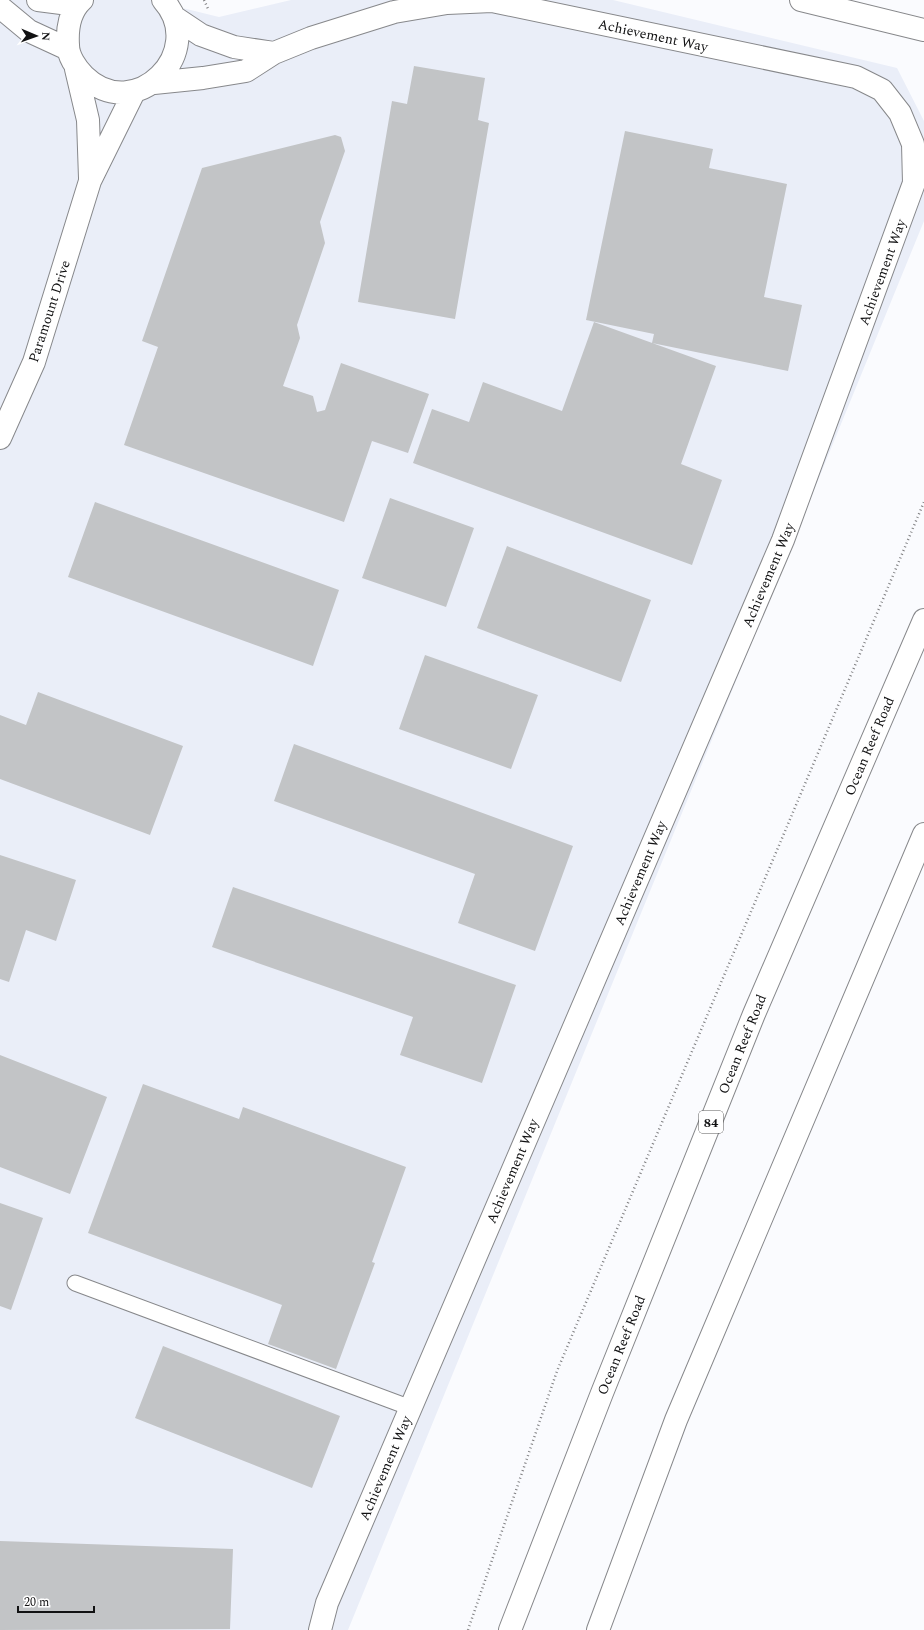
<svg xmlns="http://www.w3.org/2000/svg" width="924" height="1630" font-family="Spectral,serif">
	<style>
		.built { fill: #eaeef8 }
		.building { fill: #c2c4c6 }
		.lines { fill: none; stroke-linecap: round; stroke-linejoin: round }
		.lane-casing { stroke: #87888b; stroke-width: 17 }
		.street-casing { stroke: #87888b; stroke-width: 24 }
		.secondary-casing { stroke: #87888b; stroke-width: 24 }
		.primary-casing { stroke: #87888b; stroke-width: 24 }
		.path { stroke: #818183; stroke-width: 2.5; stroke-dasharray: 1 3; stroke-linecap: butt }
		.lane { stroke: #fff; stroke-width: 15 }
		.street { stroke: #fff; stroke-width: 22 }
		.secondary { stroke: #fff; stroke-width: 22 }
		.primary { stroke: #fff; stroke-width: 22 }
		.labels { text-anchor: middle; stroke-width: 3.5; stroke-linejoin: round; paint-order: stroke }
		.shield { fill: #fff; stroke: #585859; stroke-width: 1 }
		.shield-label { font-size: 13px; font-weight: bold; fill: #111112 }
		.street-label { font-size: 14px; fill: #111112; stroke: #fff }
	</style>
	<rect width="100%" height="100%" fill="#fafbfe"/>
	<path class="built" d="M0,0H150L219,17L291,0H613L897,68L924,121V221L348,1630H0Z"/>
	<path class="building" d="M414,66L485,78L478,120L489,123L455,319L358,302L392,101L407,104Z
		M625,131L713,149L709,168L787,184L764,297L802,305L788,371L652,343L654,334L586,320Z
		M335,135L341,137L345,151L320,222L325,243L297,325L300,338L283,386L313,396L317,412L325,410L341,363L429,394L408,453L372,441L344,522L124,445L158,347L142,341L202,168Z
		M594,322L716,366L681,464L722,480L692,565L413,463L432,409L469,422L483,382L562,411Z
		M390,498L474,528L446,607L362,578Z
		M95,502L339,590L313,666L68,577Z
		M507,546L651,600L621,682L477,628Z
		M425,655L538,695L511,769L399,729Z
		M38,692L183,746L150,835L0,779V715L26,725Z
		M294,744L573,846L535,951L458,923L475,874L274,801Z
		M0,855L76,880L56,941L26,930L9,982L0,979Z
		M233,887L516,985L482,1083L400,1055L413,1017L212,947Z
		M0,1055L107,1097L70,1194L0,1167Z
		M143,1084L239,1119L243,1107L406,1167L372,1262L375,1263L336,1369L268,1344L282,1305L88,1233Z
		M0,1203L43,1218L11,1310L0,1306Z
		M163,1346L340,1416L312,1488L135,1418Z
		M0,1541L233,1549L230,1629L0,1630Z"/>
	<g class="lines">
		<g class="lane-casing">
			<path id="lane" d="M75,1283L411,1408"/>
		</g>
		<g class="street-casing">
			<path id="street" d="M38,0L77,5
				M82,0C70,11 67,29 68,45C68,56 76,68 84,76C135,126 209,51 163,0
				M0,7L29,31L68,49
				M174,17L201,35L234,47L274,53
				M76,69L88,120L90,178
				M154,83L203,78L246,71L274,53L311,38L394,12L447,3L492,1L856,77L882,90L900,113L913,144L914,183L783,540L327,1603L320,1630
				M0,438L34,362L90,181L134,92"/>
		</g>
		<g class="secondary-casing">
			<path id="secondary" d="M801,0L924,30"/>
		</g>
		<g class="primary-casing">
			<path id="primary" d="M510,1630L602,1393L754,1014L924,620
				M598,1630L676,1420L924,834"/>
		</g>
		<path class="path" d="M204,0L209,11
			M468,1630L557,1371L924,502"/>
		<use href="#lane" class="lane"/>
		<use href="#street" class="street"/>
		<use href="#secondary" class="secondary"/>
		<use href="#primary" class="primary"/>
	</g>
	<g class="labels">
		<rect class="shield" x="699" y="1111" width="24" height="22" rx="3"/>
		<g class="shield-label">
			<text x="711" y="1127">84</text>
		</g>
		<g class="street-label">
			<text transform="translate(653 35) rotate(12)" y="5">Achievement Way</text>
			<text transform="translate(882 272) rotate(-70)" y="5">Achievement Way</text>
			<text transform="translate(49 311) rotate(-72)" y="5">Paramount Drive</text>
			<text transform="translate(768 575) rotate(-67)" y="5">Achievement Way</text>
			<text transform="translate(869 746) rotate(-67)" y="5">Ocean Reef Road</text>
			<text transform="translate(640 873) rotate(-67)" y="5">Achievement Way</text>
			<text transform="translate(742 1044) rotate(-68)" y="5">Ocean Reef Road</text>
			<text transform="translate(512 1171) rotate(-67)" y="5">Achievement Way</text>
			<text transform="translate(621 1345) rotate(-68)" y="5">Ocean Reef Road</text>
			<text transform="translate(385 1468) rotate(-67)" y="5">Achievement Way</text>
		</g>
	</g>
	<g transform="translate(36 36) rotate(92)" stroke="#ffffff" stroke-width="3" paint-order="stroke">
	<path d="M0-3L7 15L0 10L-7 15Z" fill="#111112"/>
	<text y="-6" font-size="11" font-weight="bold" text-anchor="middle" fill="#111112">N</text>
	</g>
	<path d="M18 1606v6h76v-6" fill="none" stroke="#111112" stroke-width="2"/>
	<text x="24" y="1606" font-size="12" fill="#111112" stroke="#ffffff" stroke-width="3" paint-order="stroke">20 m</text>
</svg>
